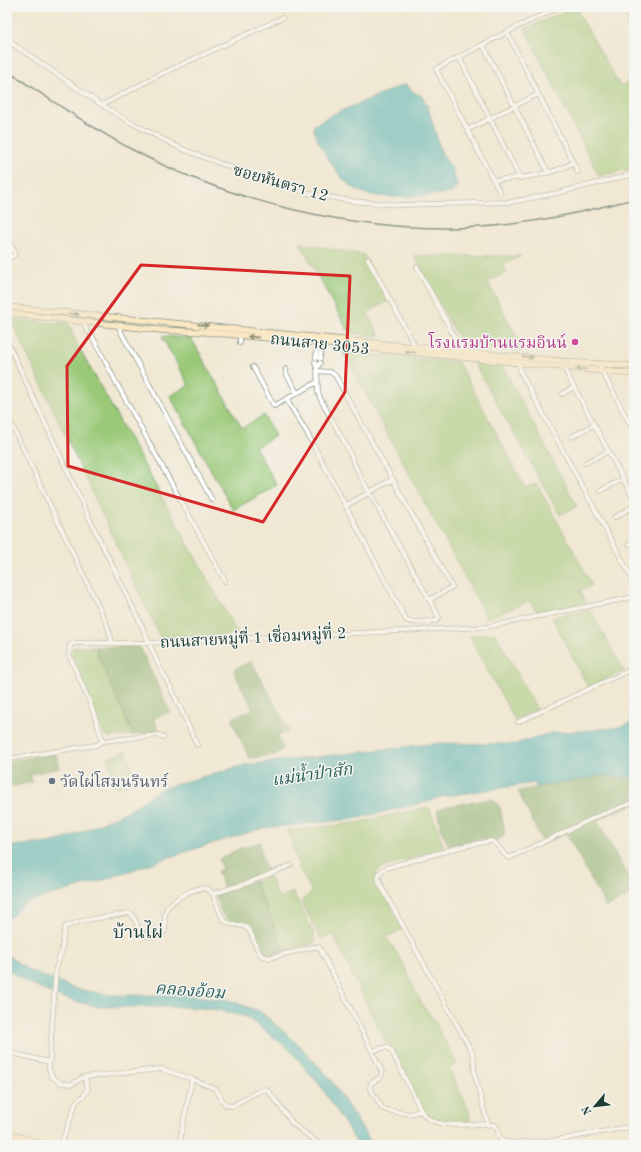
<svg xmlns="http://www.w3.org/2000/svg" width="641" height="1152" font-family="'Old Standard TT','Noto Serif Thai',serif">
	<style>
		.green { fill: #9ac977; stroke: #5c8356 }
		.forest { fill: #7bad68; stroke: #4d754e }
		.water { fill: #3eafb7; stroke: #2e7676 }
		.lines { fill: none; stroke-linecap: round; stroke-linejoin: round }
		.street-casing { stroke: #889284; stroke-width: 5.5 }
		.secondary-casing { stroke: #889284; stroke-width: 7 }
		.street { stroke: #fff; stroke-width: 4 }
		.secondary { stroke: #fae7c3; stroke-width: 5.5 }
		.rail { stroke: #1f3d34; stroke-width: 1.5 }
		.oneway { fill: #8c927c }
		.marked { fill: none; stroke: #d62828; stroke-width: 3; stroke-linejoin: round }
		.hotel-dot { fill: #d1479c; stroke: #f6f6f2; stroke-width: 1.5 }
		.worship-dot { fill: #6b7280; stroke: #f6f6f2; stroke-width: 1.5 }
		.labels { text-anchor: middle; stroke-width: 3; stroke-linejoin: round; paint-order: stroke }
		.street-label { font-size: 16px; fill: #1f3d34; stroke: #f6f6f2 }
		.hotel-label { font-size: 16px; fill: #b23c85; stroke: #f6f6f2; text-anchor: end }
		.worship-label { font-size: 16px; fill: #5b616d; stroke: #f6f6f2; text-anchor: start }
		.water-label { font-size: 17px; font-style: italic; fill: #285f5b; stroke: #f6f6f2 }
		.quarter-label { font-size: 18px; fill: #1f3d34; stroke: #f6f6f2 }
	</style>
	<rect width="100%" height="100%" fill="#f6f6f2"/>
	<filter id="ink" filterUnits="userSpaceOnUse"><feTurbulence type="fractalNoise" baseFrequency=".025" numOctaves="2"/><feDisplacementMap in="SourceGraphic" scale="8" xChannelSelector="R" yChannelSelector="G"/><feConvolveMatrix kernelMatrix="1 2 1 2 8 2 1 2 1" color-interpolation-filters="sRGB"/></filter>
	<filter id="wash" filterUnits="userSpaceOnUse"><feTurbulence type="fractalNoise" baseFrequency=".012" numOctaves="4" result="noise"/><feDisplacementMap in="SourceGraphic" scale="16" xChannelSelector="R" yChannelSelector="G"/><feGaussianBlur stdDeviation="0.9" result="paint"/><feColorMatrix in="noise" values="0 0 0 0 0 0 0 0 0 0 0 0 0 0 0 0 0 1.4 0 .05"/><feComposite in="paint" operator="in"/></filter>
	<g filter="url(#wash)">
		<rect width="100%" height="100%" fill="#f1e8d3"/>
		<path class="green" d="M575,7L620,86L634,80V168L599,176L525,29Z
			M300,243L364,255L388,301L367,313L380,336L349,333Z
			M414,256H521L503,265L507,272L488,282L524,351L463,346Z
			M11,320L68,323L78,346L238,634L161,639Z
			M162,336L191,338L242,428L264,415L275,436L255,447L277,485L233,510L170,396L189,385L163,339Z
			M343,352L458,362L525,487L537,484L592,585L580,591L586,602L537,613L530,601L487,618Z
			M475,361L501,363L577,506L560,515L474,363Z
			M590,610L624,671L588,687L553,619L554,617Z
			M495,633L537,709L515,720L479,655L470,636Z
			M75,647H97V653L133,735L107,737L104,735L72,655V649Z
			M126,751L137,781L117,787L107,758Z
			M429,807L444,847L382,868L377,871L376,877L403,929L386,937L401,959L420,1001L435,1022L457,1064L449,1068L469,1111L470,1122C455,1121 433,1124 424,1111L392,1050L386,1044L333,935L320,938L301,901L312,892L299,868L288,831L356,823Z
			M269,876L279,899L293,892L314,934L315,943L285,951L255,882Z"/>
		<path class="forest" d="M97,647H140L170,712L154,718L159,732L133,735L97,653Z
			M251,661L290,731L278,736L283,749L275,755L249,758L232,721L234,717L252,710V707L234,673L235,669Z
			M56,753L60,767L59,768L31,774L32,782L7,788V761Z
			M600,776L634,777V799L627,802L629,807L597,820L634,887V894L606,907L566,833L543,844L518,791Z
			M493,799L500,807L505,834L502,838L495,841C480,836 464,843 449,846L442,832L437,810L447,806Z
			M260,842L262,858L268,873L253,879L285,951C261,958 263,957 254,935C253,933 252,929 250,927C247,924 242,924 238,923C220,919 221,910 215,894L225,891L217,871L222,869L219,859L240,848Z"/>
		<path class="water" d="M403,85H407L414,92L422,96L427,104L442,154L452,168L458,187L452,193C427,195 384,202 361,192C346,186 334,169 326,155C321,145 313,136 314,125L333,114Z
			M634,722V777L600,776L536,787L535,783L440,797L431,801L355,819L264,828L185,852L98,882L42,898L24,904L12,916L7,919V846L49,843L70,837L130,810L162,788L244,765L439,743L514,744L550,733L614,728Z
			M7,955L30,971L73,988L111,995H189L228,1000L260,1011L296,1042L330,1078L373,1145H358L321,1087L289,1049L246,1017L217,1010L184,1007H98L58,997L24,981L7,969Z"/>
	</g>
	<g filter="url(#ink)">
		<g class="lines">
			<g class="street-casing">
				<path id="street" d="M626,7L634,37
					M626,8H634
					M507,32L578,172
					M7,40L102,105L130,122L182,149L259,178L311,194L352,201L400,205L511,202L557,193L634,174
					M483,45L548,172
					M459,57L520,178
					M102,105L161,74L282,18
					M467,130L538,94
					M493,180C520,178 549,176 573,163
					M500,193L436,69L519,26L560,7
					M7,238L15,253L13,256L7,259
					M368,259L415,346
					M417,267L462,351
					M84,321L87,332
					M118,325L122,334L212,500
					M91,334L117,384L225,581
					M240,335V343
					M7,341L92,524L141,624L160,668L171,688L197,745
					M316,358L317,343
					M320,359L322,343
					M519,363L520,371L634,582
					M600,363L602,371L634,432
					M253,367L274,406L317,382
					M317,368L320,363
					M565,368L567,374L634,499
					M286,369V373L297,393
					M317,371L330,372L335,375L452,587L429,600
					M562,394L574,387
					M286,399L306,431L406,620L411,622L436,621L439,617L359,474L347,447L320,398L318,392L317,368L315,362
					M7,415L104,618L109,630L112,642
					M571,437L594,425
					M585,463L609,451
					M600,491L623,479
					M345,506L393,479
					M615,517L634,506
					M629,544L634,542
					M518,722L634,668
					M103,741L159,735L163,737
					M7,759L96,745L103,741L90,703L69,655L70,646L73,643H148L486,627L634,597
					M212,894L248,883L291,865
					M372,1051L382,1072C382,1078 376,1080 371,1083L370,1088L382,1108L386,1110L409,1114L421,1111
					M7,1052L49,1062
					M488,1125L475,1076L473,1054L379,882C377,873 381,870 389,867L464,846L491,841C500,844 501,854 509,858L598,816L634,802
					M61,1145L76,1102L83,1096L88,1089L84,1077
					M179,1145L192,1079
					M321,1145L293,1124L271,1094L266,1089L257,1092L232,1106L226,1105L223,1102L216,1089L192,1079L161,1069L84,1077L72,1084L61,1083L52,1077L49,1069L56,968L61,953L65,927L81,921L129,913L132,914L141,933C148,937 159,938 165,931C166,925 163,917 166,910C170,900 201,882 210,891C218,899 217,914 225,921C232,927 243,923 248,929C255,937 254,949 262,956L269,958L313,947H319L368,1043L372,1051L386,1047L391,1050L423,1114C438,1132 474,1121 494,1125L497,1128L500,1139L502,1141L513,1143L557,1140L634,1126"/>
			</g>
			<g class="secondary-casing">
				<path id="secondary" d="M7,307L580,363L634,366
					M7,313L160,330L206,332L634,374
					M7,1133L46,1145"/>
			</g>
			<use href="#street" class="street"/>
			<use href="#secondary" class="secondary"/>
			<path class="rail" d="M7,71C48,98 88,126 131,149C234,204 363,234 480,227C532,224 583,212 634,199"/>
		</g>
		<defs><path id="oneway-solid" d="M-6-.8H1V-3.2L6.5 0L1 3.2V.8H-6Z"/></defs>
		<g class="oneway">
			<use href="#oneway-solid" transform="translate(74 314) rotate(5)"/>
			<use href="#oneway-solid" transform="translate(203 325) rotate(6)"/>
			<use href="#oneway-solid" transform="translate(253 337) rotate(-174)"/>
			<use href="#oneway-solid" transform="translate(410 352) rotate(-174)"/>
			<use href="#oneway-solid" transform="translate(528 357) rotate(5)"/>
			<use href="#oneway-solid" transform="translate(581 369) rotate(-175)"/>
		</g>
	</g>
	<path d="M0 0H641V1152H0ZM141,265L350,276L345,392L263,522L68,466L67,366Z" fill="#f1e8d3" fill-opacity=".55" fill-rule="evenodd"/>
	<path class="marked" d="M141,265L350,276L345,392L263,522L68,466L67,366Z"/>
	<circle class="hotel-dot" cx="575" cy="342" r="4"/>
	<circle class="worship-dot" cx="52" cy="781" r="4"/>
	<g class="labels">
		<g class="street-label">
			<text transform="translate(281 182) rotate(16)" y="6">ซอยหันตรา 12</text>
			<text transform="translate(320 343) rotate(6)" y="6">ถนนสาย 3053</text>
			<text transform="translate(253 637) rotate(-3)" y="6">ถนนสายหมู่ที่ 1 เชื่อมหมู่ที่ 2</text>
		</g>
		<g class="hotel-label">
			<text x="567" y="348">โรงแรมบ้านแรมอินน์</text>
		</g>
		<g class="worship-label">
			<text x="60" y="787">วัดไผ่โสมนรินทร์</text>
		</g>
		<g class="water-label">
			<text transform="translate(312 774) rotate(-8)" y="6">แม่น้ำป่าสัก</text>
			<text transform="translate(190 990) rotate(4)" y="6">คลองอ้อม</text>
		</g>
		<g class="quarter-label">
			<text x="138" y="938">บ้านไผ่</text>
		</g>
	</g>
	<rect width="641" height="1152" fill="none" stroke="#f6f6f2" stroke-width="24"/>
	<g transform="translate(595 1106) rotate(242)" stroke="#f6f6f2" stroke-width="3" paint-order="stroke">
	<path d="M0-3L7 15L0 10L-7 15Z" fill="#1f3d34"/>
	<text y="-6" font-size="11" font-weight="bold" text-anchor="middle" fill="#1f3d34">N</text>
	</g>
</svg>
